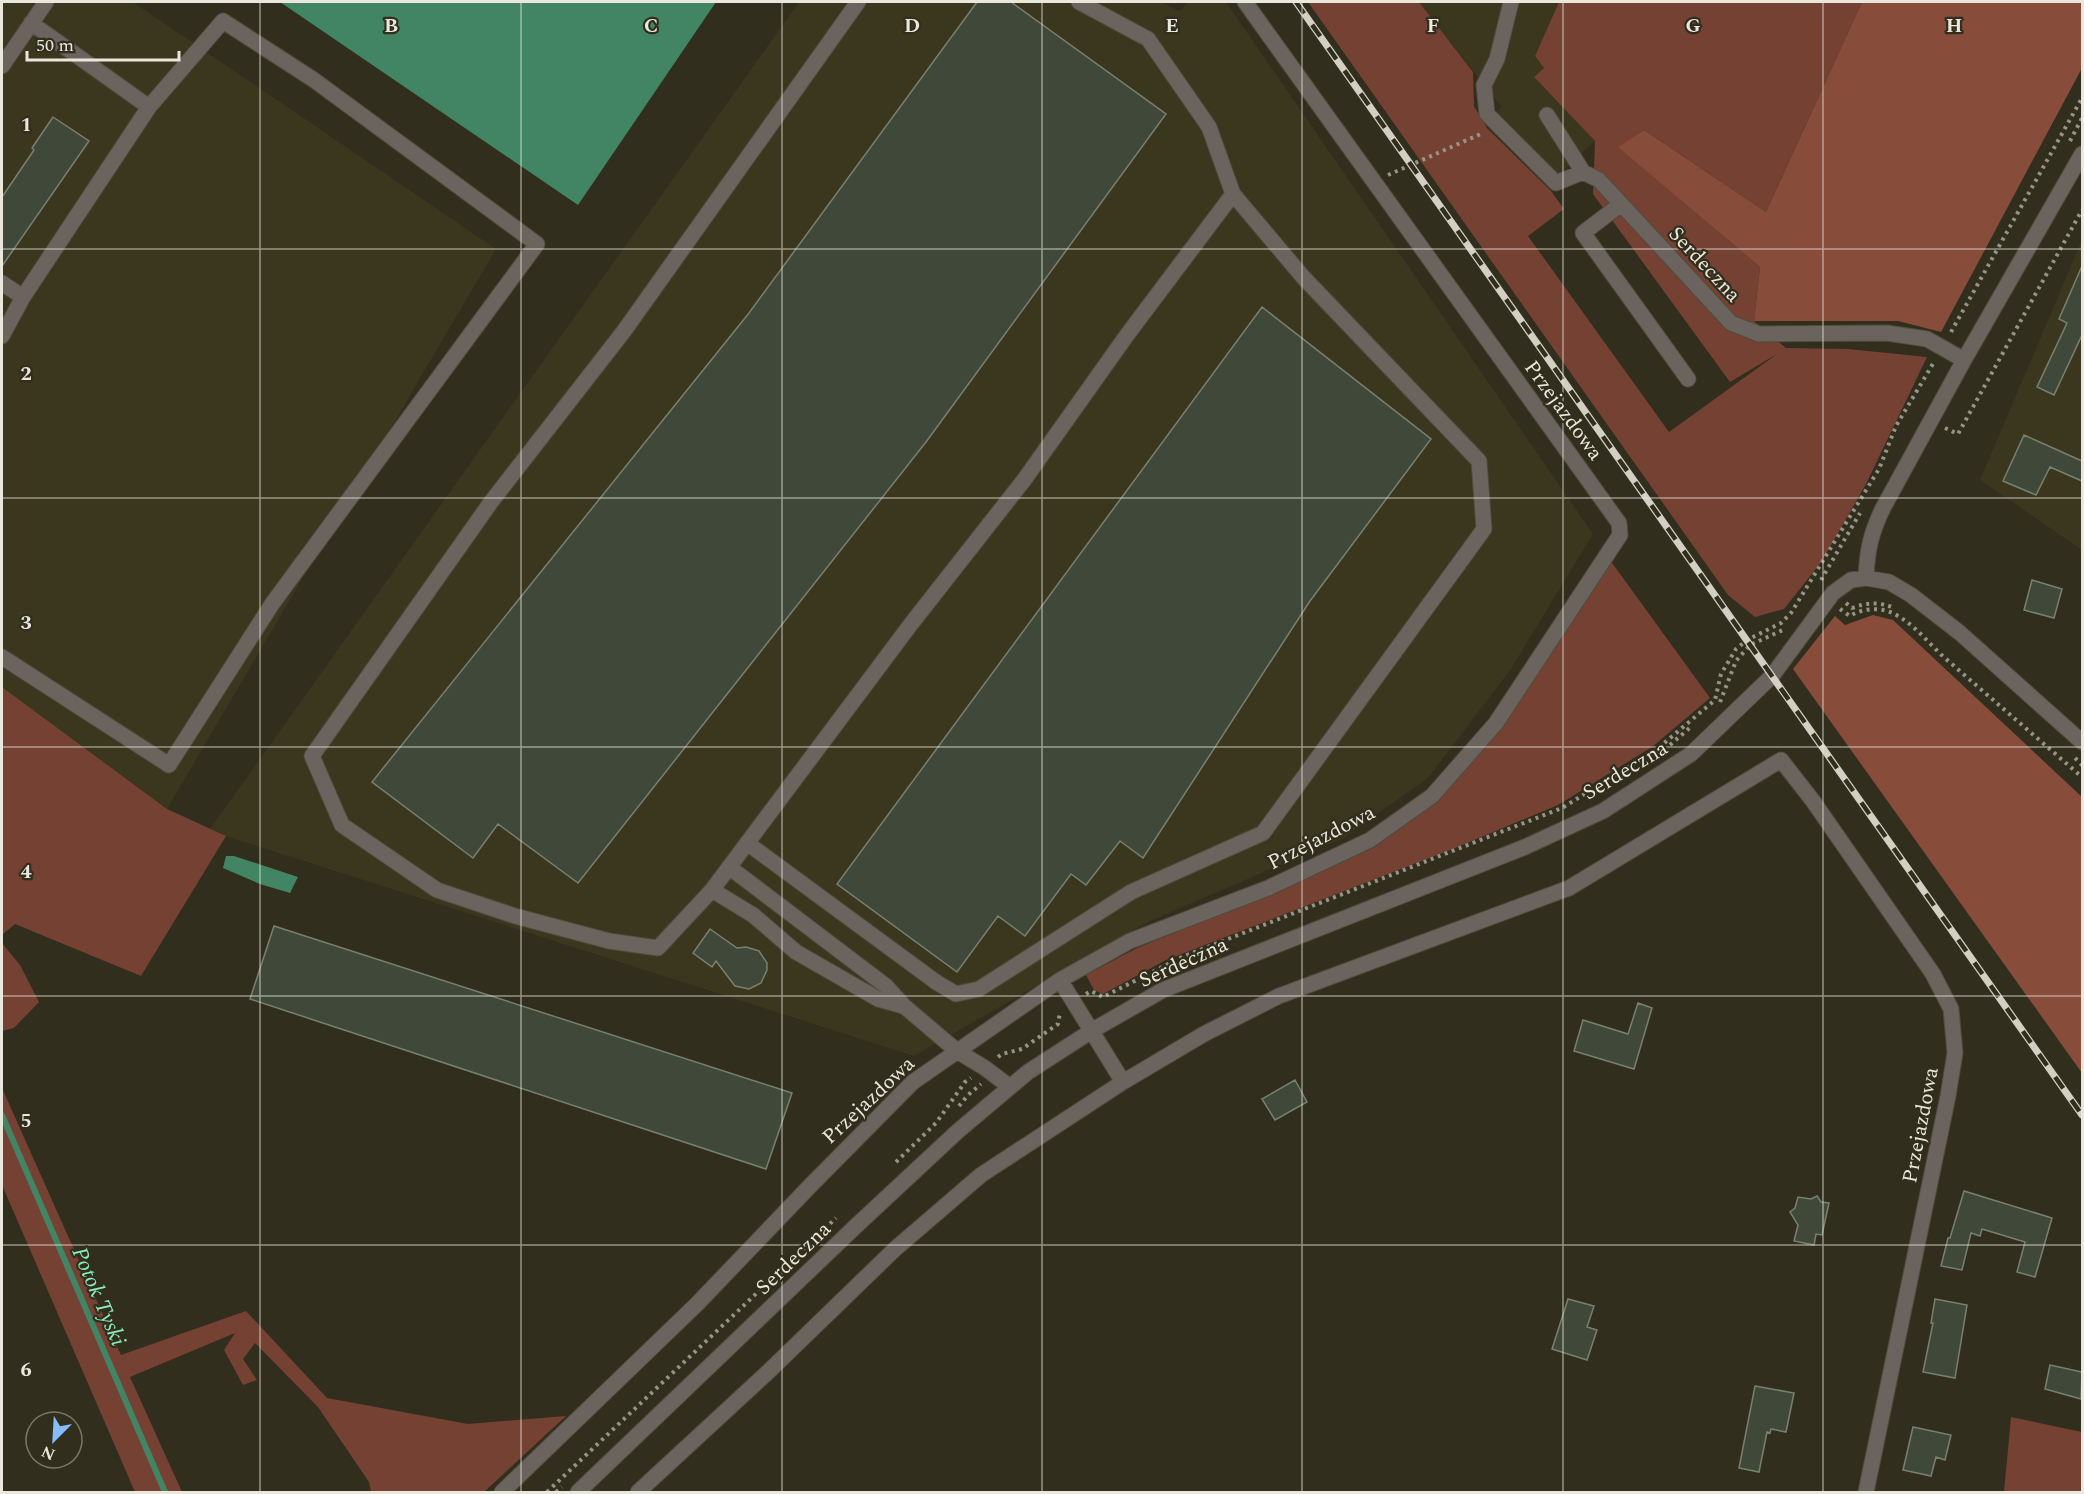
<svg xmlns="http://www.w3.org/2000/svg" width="2084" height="1494" font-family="Spectral,serif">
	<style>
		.built { fill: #3b361e }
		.green { fill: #754133 }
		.forest { fill: #884c3b }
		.water { fill: #428565 }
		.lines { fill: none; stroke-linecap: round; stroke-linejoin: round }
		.stream { stroke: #428565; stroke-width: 6 }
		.building { fill: #404939; stroke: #78816f; stroke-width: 1.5 }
		.minor-casing { stroke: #4f4c3c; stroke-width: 17 }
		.path { stroke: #969486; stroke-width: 4; stroke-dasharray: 3 4.5; stroke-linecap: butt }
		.minor { stroke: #6b645e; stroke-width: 15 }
		.rail-casing { stroke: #d2d0c4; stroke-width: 7 }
		.rail { stroke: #312e1d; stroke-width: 4.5; stroke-dasharray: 14; stroke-linecap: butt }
		.grid { fill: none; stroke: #eae8dd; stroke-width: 1.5; stroke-opacity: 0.55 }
		.labels { text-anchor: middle; stroke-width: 4.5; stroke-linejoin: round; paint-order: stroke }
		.street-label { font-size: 21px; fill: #eae8dd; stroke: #312e1d }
		.water-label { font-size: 22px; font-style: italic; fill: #8aebbb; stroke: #312e1d }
		.grid-label { font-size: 20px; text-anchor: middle; font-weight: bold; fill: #eae8dd; stroke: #312e1d; stroke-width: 4.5; stroke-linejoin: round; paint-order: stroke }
	</style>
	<rect width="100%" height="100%" fill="#312e1d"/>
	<path class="built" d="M2,2H133L496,249L167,809L2,687Z
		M799,2H1161L1179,11L1189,2H1226L1593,534L1511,669L1428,778L1343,838L1148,922L914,1056L226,836L210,829Z
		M1419,2H1559L1535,56L1544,68L1534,77L1595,141L1558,176L1497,112L1502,107L1484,85Z
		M2082,240V550L1980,480Z"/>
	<path class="green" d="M1308,2H1419L1473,72L1474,106L1487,128L1551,191L1564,209L1528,236L1669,432L1777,354L1730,382L1593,194L1595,141L1534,77L1544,68L1535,56L1559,2H1862L1766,212L1644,130L1619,147L1760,267L1754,321L1786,348L1848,349L1927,357L1866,484L1822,561L1784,609L1755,617L1728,595Z
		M1610,560L1710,698L1652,747L1558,805L1455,848L1166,960L1103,994L1094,990L1086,975L1137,948L1271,893L1373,848L1435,801Z
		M2,687L167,809L226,836L141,976L15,924L2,935Z
		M2,943L20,965L39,1002L14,1028L2,1031Z
		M2,1088L121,1355L246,1311L327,1398L468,1424L566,1416L484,1492H371L369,1482L318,1407L255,1343L243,1359L257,1380L243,1385L224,1350L235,1333L130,1377L182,1492H135L2,1185Z
		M2011,1417L2082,1432V1492H2004Z"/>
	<path class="forest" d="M1862,2H2079L2082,4V68L1941,332L1898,321H1754L1760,267L1618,147L1644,130L1766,212Z
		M1873,615L1893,620L2082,797V1073L1793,669L1835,616L1845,625Z"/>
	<path class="water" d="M280,2H716L578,205Z
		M226,856H234L298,877L290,893L260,884L223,868Z"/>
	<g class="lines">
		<path class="stream" d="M2,1115L165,1492"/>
	</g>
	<path class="building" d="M977,2H1011L1166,114L926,442L578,883L498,824L473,858L372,782L749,313Z
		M53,117L89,141L2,266V197L34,150L32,148Z
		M2082,266V335L2054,395L2037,387L2067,323L2059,319Z
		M1262,307L1431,439L1310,601L1143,858L1120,841L1086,885L1071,874L1025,936L998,916L957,972L837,884Z
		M2024,435L2082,461V481L2050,467L2036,495L2003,481Z
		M2032,580L2062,589L2054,618L2024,610Z
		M274,926L792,1093L766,1169L250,999Z
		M710,929L737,948L746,947L759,951L767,963V970L761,983L749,989L735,986L716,961L712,967L693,953Z
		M1638,1003L1652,1008L1634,1069L1574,1051L1583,1020L1628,1034Z
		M1295,1080L1307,1102L1275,1120L1262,1099Z
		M1964,1191L2052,1218L2035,1277L2017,1272L2025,1242L1982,1229L1980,1236L1971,1233L1962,1270L1941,1266L1948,1238H1950Z
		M1817,1196L1821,1202L1829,1203L1822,1235L1816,1234L1814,1245L1794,1241L1798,1225L1790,1212L1795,1208L1798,1197L1811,1199Z
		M1568,1299L1594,1306L1587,1327L1597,1330L1587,1360L1552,1349Z
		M1935,1299L1967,1305L1955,1378L1923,1372L1933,1323H1931Z
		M2050,1365L2082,1372L2081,1399L2045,1389Z
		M1755,1386L1794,1393L1786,1432L1771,1429L1770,1433L1767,1432L1759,1472L1739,1468Z
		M1913,1427L1951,1435L1945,1460L1936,1457L1931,1476L1903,1470Z"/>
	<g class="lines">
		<g class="minor-casing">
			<path id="minor" d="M858,2L624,331L491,502L312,756L342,825L437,890L515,916L609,941L658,948L712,890L911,624L1024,480L1127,335L1233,194L1209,127L1148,39L1079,2
				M1511,2L1497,59L1484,85L1487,114L1556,183L1583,172L1599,180L1731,323L1759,334L1887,333L1927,339L1964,360
				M2,66L46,2
				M1547,115L1583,172
				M1621,204L1583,233L1688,379
				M2,283L23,297L149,107L31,23
				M2,336L23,297
				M1866,578C1867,550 1871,533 1883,508L1964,360L2082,154
				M2,657L169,765L272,604L537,244L314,80L223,21L149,107
				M747,843L936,982L956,994L979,989L1131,892L1263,833L1484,529L1479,461L1303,277L1233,194
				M729,867L886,986L904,1006L957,1051L985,1068L1010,1087
				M712,890L753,915L796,952L878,999L903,1006
				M1060,980L1123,1082
				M502,1492L697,1304L810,1186L913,1082L1060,980L1130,941L1268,888L1370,840L1432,796L1496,723L1620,535L1619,523L1245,2
				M578,1492L856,1226L958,1131L1028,1072L1093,1030L1163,990L1525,847L1603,811L1691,754L1772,676L1833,593L1851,580L1866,578L1889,582L1911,595L1960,633L2082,742
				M638,1492L768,1372L895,1249L981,1175L1123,1082L1204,1034L1279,996L1569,888L1781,760L1813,801L1933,974L1951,1009L1955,1053L1948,1096L1866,1492"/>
		</g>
		<path class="path" d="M2070,141L2082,118
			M1388,175L1483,133
			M1951,332L2082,98
			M1945,428L1958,434L2082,210
			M1821,580L1860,513
			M1846,603L1852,608C1868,602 1879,602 1895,608
			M1840,609L1850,616C1864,607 1884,607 1898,616C1917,627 1930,645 1946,659C1992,699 2037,738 2082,777
			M1720,702L1736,661L1750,645L1785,629
			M1670,745L1692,726
			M2075,758L2082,765
			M1086,994L1091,991L1103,997L1182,957L1562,808L1656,750L1715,700L1721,674L1736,649L1747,640L1781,623L1791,613L1879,469L1896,426L1934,362
			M998,1057L1002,1054L1022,1049L1058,1024L1060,1012
			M959,1106L968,1095L981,1084
			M896,1162L936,1123L965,1082L971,1078
			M547,1492L836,1218
			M556,1492L562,1487"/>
		<use href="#minor" class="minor"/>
		<g class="rail-casing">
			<path id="rail" d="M1296,2L2082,1115"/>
		</g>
		<use href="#rail" class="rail"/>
	</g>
	<path class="grid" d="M260,2V1492M521,2V1492M782,2V1492M1042,2V1492M1302,2V1492M1563,2V1492M1823,2V1492M2,249H2082M2,498H2082M2,747H2082M2,996H2082M2,1245H2082"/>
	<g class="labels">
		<g class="street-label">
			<text transform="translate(1705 264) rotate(47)" y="7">Serdeczna</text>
			<text transform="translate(1564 410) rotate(54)" y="7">Przejazdowa</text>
			<text transform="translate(1625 770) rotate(-31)" y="7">Serdeczna</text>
			<text transform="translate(1321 837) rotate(-27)" y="7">Przejazdowa</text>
			<text transform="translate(1183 962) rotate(-24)" y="7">Serdeczna</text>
			<text transform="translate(868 1100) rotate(-43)" y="7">Przejazdowa</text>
			<text transform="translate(1920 1125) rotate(-79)" y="7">Przejazdowa</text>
			<text transform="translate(793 1258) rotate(-44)" y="7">Serdeczna</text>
		</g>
		<g class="water-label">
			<text transform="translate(100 1296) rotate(67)" y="8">Potok Tyski</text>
		</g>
	</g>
	<g class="grid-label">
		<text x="391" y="32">B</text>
		<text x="651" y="32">C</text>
		<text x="912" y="32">D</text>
		<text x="1172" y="32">E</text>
		<text x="1433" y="32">F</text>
		<text x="1693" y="32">G</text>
		<text x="1954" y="32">H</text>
		<text x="26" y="131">1</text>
		<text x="26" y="380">2</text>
		<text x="26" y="629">3</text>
		<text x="26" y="878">4</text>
		<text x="26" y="1127">5</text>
		<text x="26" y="1376">6</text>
	</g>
	<rect width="2084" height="1494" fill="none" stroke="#eae8dd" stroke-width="6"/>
	<g transform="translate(54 1440) rotate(204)"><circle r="28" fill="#312e1d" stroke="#7b786a" stroke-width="1.5"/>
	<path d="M0-4.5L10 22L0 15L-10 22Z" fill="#87bbfb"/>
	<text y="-9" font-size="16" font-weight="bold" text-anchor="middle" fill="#eae8dd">N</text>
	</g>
	<path d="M27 51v9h152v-9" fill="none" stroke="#eae8dd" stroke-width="3"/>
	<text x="36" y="51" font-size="18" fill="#eae8dd" stroke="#312e1d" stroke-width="4.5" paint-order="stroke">50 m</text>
</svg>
